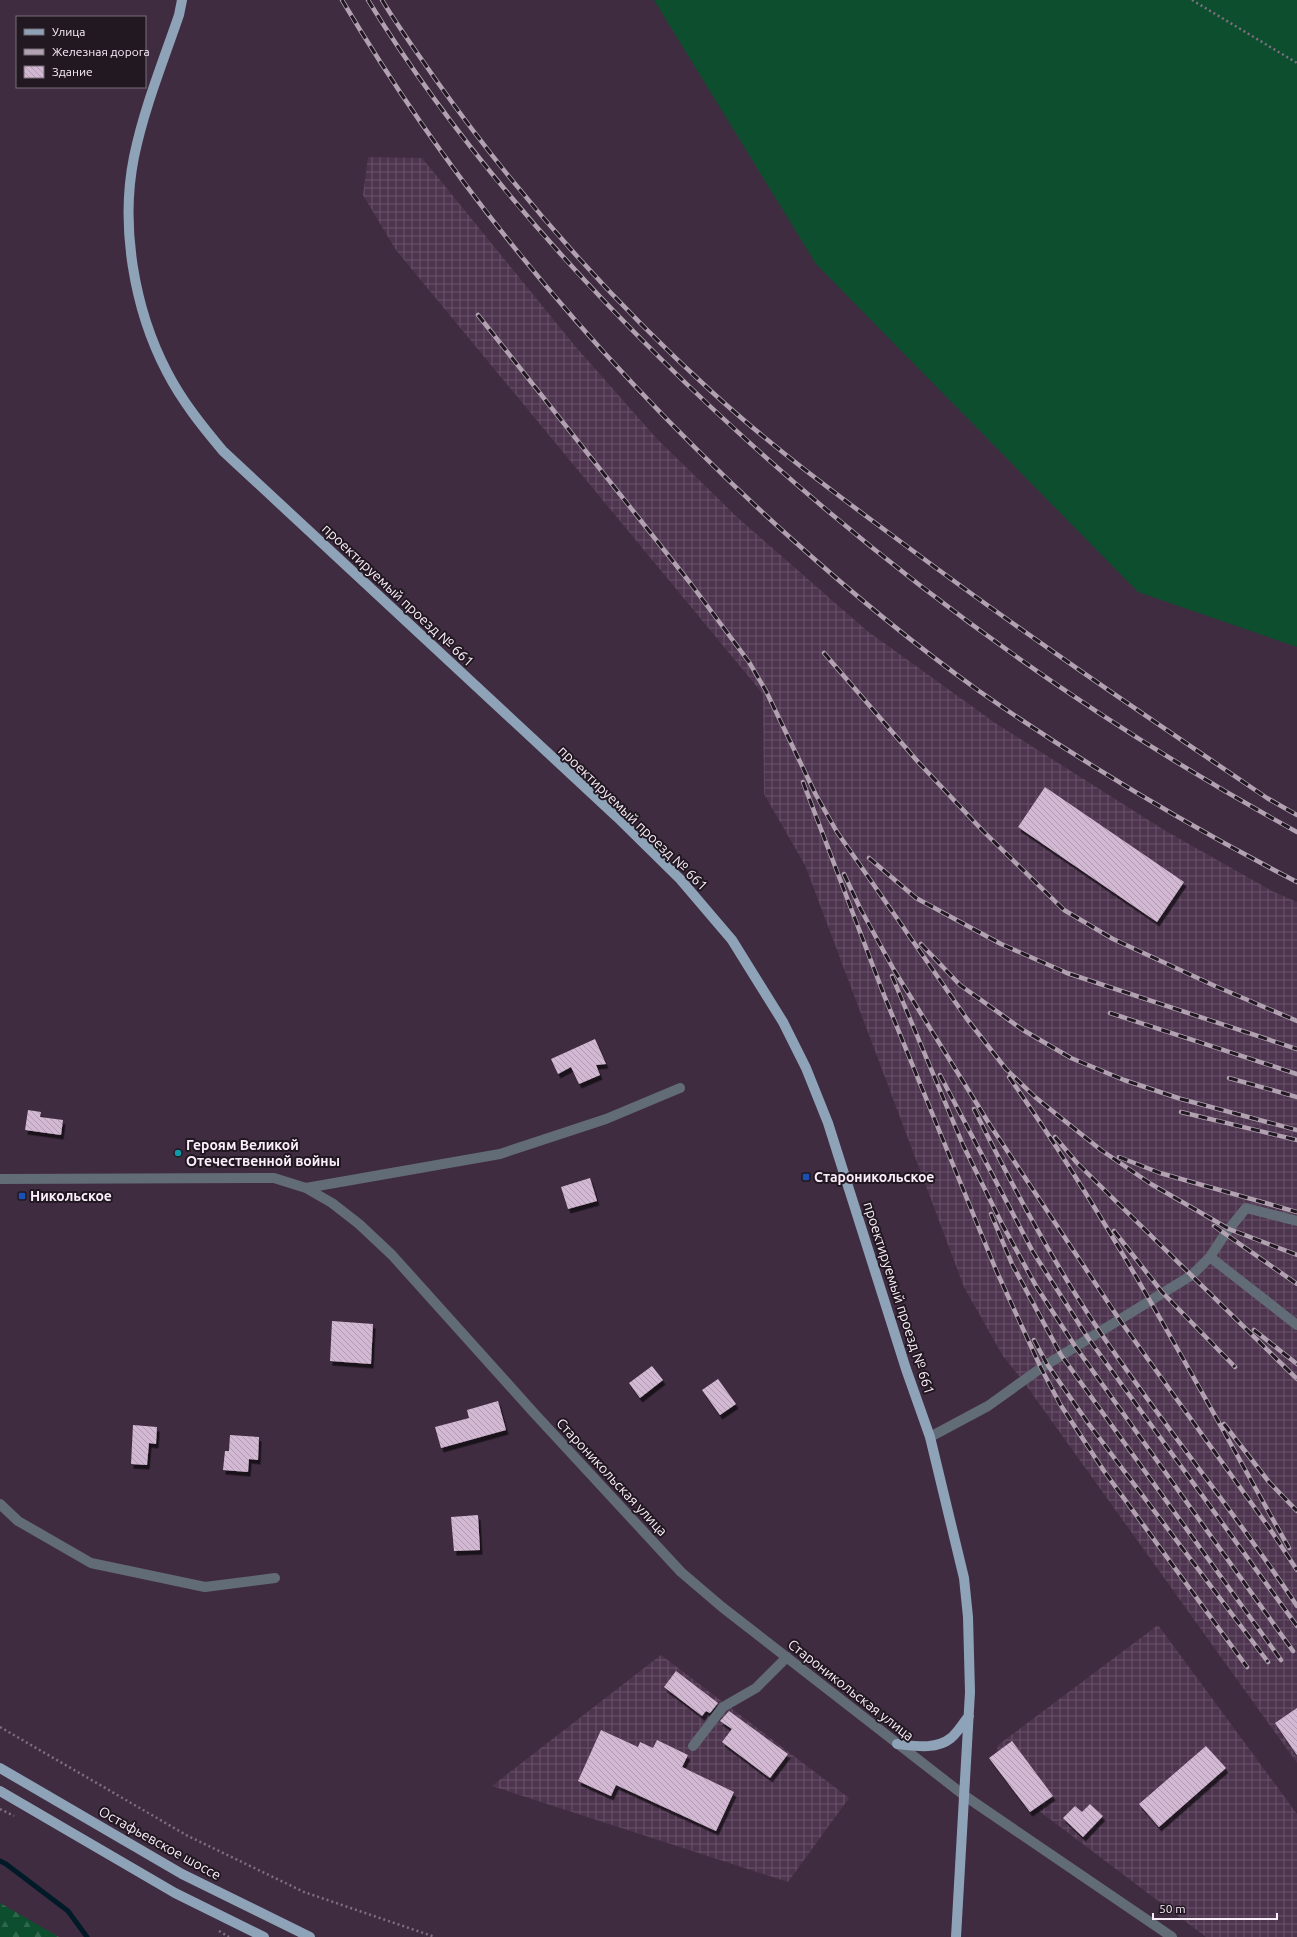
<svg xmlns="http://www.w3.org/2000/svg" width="1297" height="1937" font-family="Ubuntu,sans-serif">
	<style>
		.industrial { fill: url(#industrial-grid) }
		.grass { fill: #0c4e2e }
		.forest { fill: url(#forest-firs) }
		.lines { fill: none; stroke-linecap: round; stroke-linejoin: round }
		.stream { stroke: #001a28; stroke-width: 5 }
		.building { fill: url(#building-back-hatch); filter: url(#shadow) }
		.path { stroke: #806f81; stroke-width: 2.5; stroke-dasharray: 2 3; stroke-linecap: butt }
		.minor { stroke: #626c76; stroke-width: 10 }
		.major { stroke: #8ea3b8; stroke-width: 10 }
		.rail-casing { stroke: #b1a1b1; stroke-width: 4.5 }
		.rail { stroke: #211821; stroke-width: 3; stroke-dasharray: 9; stroke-linecap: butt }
		.culture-dot { fill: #0f9aa8; stroke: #211821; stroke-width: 1.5 }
		.transit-dot { fill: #1a4fb4; stroke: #211821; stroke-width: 1.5 }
		.labels { text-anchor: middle; stroke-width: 4; stroke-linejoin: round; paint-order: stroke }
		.street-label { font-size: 14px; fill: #fbeefb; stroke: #211821 }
		.poi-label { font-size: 14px; font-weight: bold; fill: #fbeefb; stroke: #211821; text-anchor: start }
	</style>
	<defs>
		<pattern id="industrial-grid" width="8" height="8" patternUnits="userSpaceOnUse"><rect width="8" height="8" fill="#4e354f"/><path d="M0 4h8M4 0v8" fill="none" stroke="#685369"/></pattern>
		<pattern id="forest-firs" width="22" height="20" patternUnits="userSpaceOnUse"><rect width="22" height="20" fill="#0c4e2e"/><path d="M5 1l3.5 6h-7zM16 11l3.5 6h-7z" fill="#30684d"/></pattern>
		<pattern id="building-back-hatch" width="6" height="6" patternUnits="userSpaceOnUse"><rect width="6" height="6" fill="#d2b8d3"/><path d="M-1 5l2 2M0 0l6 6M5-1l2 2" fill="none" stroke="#b09cb1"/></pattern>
		<filter id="shadow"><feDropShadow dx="2.5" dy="4.5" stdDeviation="0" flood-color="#0009"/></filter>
	</defs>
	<rect width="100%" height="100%" fill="#402c41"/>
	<path class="industrial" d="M368,157L422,158L575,346L657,439L738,518L866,630L995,723L1164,830L1272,891L1297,902V1763L1023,1381L1003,1356L964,1287L805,865L764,794L763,694L396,250L363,195Z
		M1158,1625L1297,1814V1937H1206L1018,1795L994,1765L998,1745Z
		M661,1655L849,1798L788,1882L492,1786Z"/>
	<path class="grass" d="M654,0H1297V647L1138,592L816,264Z"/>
	<path class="forest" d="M0,1903L59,1937H0Z"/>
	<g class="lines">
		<path class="stream" d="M0,1861L6,1864L68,1911L87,1937"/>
	</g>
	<path class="building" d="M1045,787L1184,882L1157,922L1018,827Z
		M595,1039L606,1064L596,1065L600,1075L579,1084L571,1067L558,1074L551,1059Z
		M28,1110L41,1112L40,1117L63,1120L61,1135L25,1130Z
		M590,1178L597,1201L568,1209L561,1187Z
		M332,1321L373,1324L371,1364L330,1361Z
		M652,1366L663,1380L640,1398L629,1383Z
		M718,1379L736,1404L720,1415L702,1390Z
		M498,1401L506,1430L441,1448L435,1427L469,1418L467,1410Z
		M133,1425L157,1427L156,1444L149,1443L147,1465L131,1464Z
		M230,1435L259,1437L258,1460L249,1459L248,1472L223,1470L225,1451H229Z
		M478,1515L480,1550L454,1551L451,1517Z
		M676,1671L718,1703L710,1713L706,1711L702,1716L664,1687Z
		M1297,1708V1755L1275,1723Z
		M729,1711L788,1754L770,1778L722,1742L732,1729L720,1721Z
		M601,1730L638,1747L640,1742L653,1748L657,1740L688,1755L682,1767L734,1792L716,1831L616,1785L611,1796L578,1781Z
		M1012,1741L1053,1796L1030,1812L989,1758Z
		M1206,1746L1226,1768L1159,1827L1139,1804Z
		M1090,1804L1103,1816L1083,1837L1063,1818L1075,1806L1082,1812Z"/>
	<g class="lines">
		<path class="path" d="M1192,0L1297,63
			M0,1727L188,1836L304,1892L435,1937
			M0,1809L14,1816
			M219,1931L229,1937"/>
		<path class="minor" d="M0,1179L274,1178L306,1188L332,1203L359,1224L392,1255L534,1413L681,1572L722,1607L965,1796L1172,1937
			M306,1188L500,1154L606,1119L680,1088
			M1210,1257L1297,1325
			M930,1437L988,1406L1041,1368L1192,1275L1210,1257L1225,1234L1246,1208L1297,1221
			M0,1504L18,1521L91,1563L205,1587L275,1578
			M693,1746L723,1707L756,1688L787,1657"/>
		<path class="major" d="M182,0L179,15C163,62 144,108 134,157C120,226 134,309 167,372C182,401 202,426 223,451L617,817L680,879L732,940L783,1022L806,1068L828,1123L906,1369L930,1437L964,1578L968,1617L970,1692L956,1937
			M897,1744C915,1746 936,1750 951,1738C958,1732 963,1723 969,1716
			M0,1768L182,1874L310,1937
			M0,1791L175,1893L264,1937"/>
		<g class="rail-casing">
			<path id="rail" d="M342,0C462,202 619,384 794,541C853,594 915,645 979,691C1081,762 1187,825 1297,882
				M368,0C449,132 550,249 659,357C848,544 1064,704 1297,832
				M382,0C399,28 418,54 436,80C516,193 609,298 712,392C771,446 836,494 901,542C1020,631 1143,714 1267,798L1297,815
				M478,315L691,584L749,662L766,691L816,795L837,832L967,1019L1006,1069L1035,1097L1101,1150L1151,1184L1229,1229L1297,1255
				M824,653L919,763L983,831L1064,910L1113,939L1215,986L1297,1021
				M803,782L884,995L954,1167L996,1270L1041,1368L1060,1404L1104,1471L1247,1667
				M869,858L916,898L1001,944L1067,973L1297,1049
				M844,874L860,908L894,970L990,1125L1119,1319L1270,1529L1297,1570
				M921,944L960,985L1023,1030L1071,1058L1124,1080L1181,1099L1297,1130
				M892,976L963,1145L1002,1224L1036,1286L1075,1346L1293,1651
				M1110,1013L1297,1074
				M940,1075L1033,1252L1088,1338L1297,1626
				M1009,1077C1114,1226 1199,1389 1289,1548
				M1229,1078L1297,1097
				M974,1109C1012,1185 1052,1261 1100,1332C1163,1425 1235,1512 1297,1606
				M1181,1112L1297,1140
				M1055,1137L1078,1164L1297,1379
				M1119,1157L1160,1173L1297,1212
				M991,1214L1012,1264L1061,1355L1281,1660
				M1214,1226L1297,1284
				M1114,1231L1162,1292L1235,1367
				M1254,1330L1297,1364
				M1034,1340L1047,1364L1088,1423L1268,1662
				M1224,1424L1269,1482L1297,1511"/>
		</g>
		<use href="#rail" class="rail"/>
	</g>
	<circle class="culture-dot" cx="178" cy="1153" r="4"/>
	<g class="transit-dot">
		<rect x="802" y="1173" width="8" height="8" rx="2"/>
		<rect x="18" y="1192" width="8" height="8" rx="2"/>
	</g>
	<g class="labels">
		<g class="street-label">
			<text transform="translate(398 595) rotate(43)" y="5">проектируемый проезд № 661</text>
			<text transform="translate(633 818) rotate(44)" y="5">проектируемый проезд № 661</text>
			<text transform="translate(899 1298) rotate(72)" y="5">проектируемый проезд № 661</text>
			<text transform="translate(612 1477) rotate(47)" y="5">Староникольская улица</text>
			<text transform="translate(851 1690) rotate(38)" y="5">Староникольская улица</text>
			<text transform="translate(160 1843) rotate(29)" y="5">Остафьевское шоссе</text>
		</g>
		<g class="poi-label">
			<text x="186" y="1150">Героям Великой<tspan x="186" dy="16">Отечественной войны</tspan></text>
			<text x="814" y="1182">Староникольское</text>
			<text x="30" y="1201">Никольское</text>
		</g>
	</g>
	<rect x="16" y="16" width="130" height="72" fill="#211821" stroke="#786e78"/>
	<rect x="24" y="29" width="20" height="6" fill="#8ea3b8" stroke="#786e78"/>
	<text x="52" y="36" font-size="12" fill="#fbeefb">Улица</text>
	<rect x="24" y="49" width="20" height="6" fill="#b1a1b1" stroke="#786e78"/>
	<text x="52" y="56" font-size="12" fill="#fbeefb">Железная дорога</text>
	<rect x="24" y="66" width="20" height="12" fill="url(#building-back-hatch)" stroke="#786e78"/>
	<text x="52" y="76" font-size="12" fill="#fbeefb">Здание</text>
	<path d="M1153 1913v6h124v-6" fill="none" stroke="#fbeefb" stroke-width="2"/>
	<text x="1159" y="1913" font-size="12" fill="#fbeefb" stroke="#211821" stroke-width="3" paint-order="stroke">50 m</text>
</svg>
